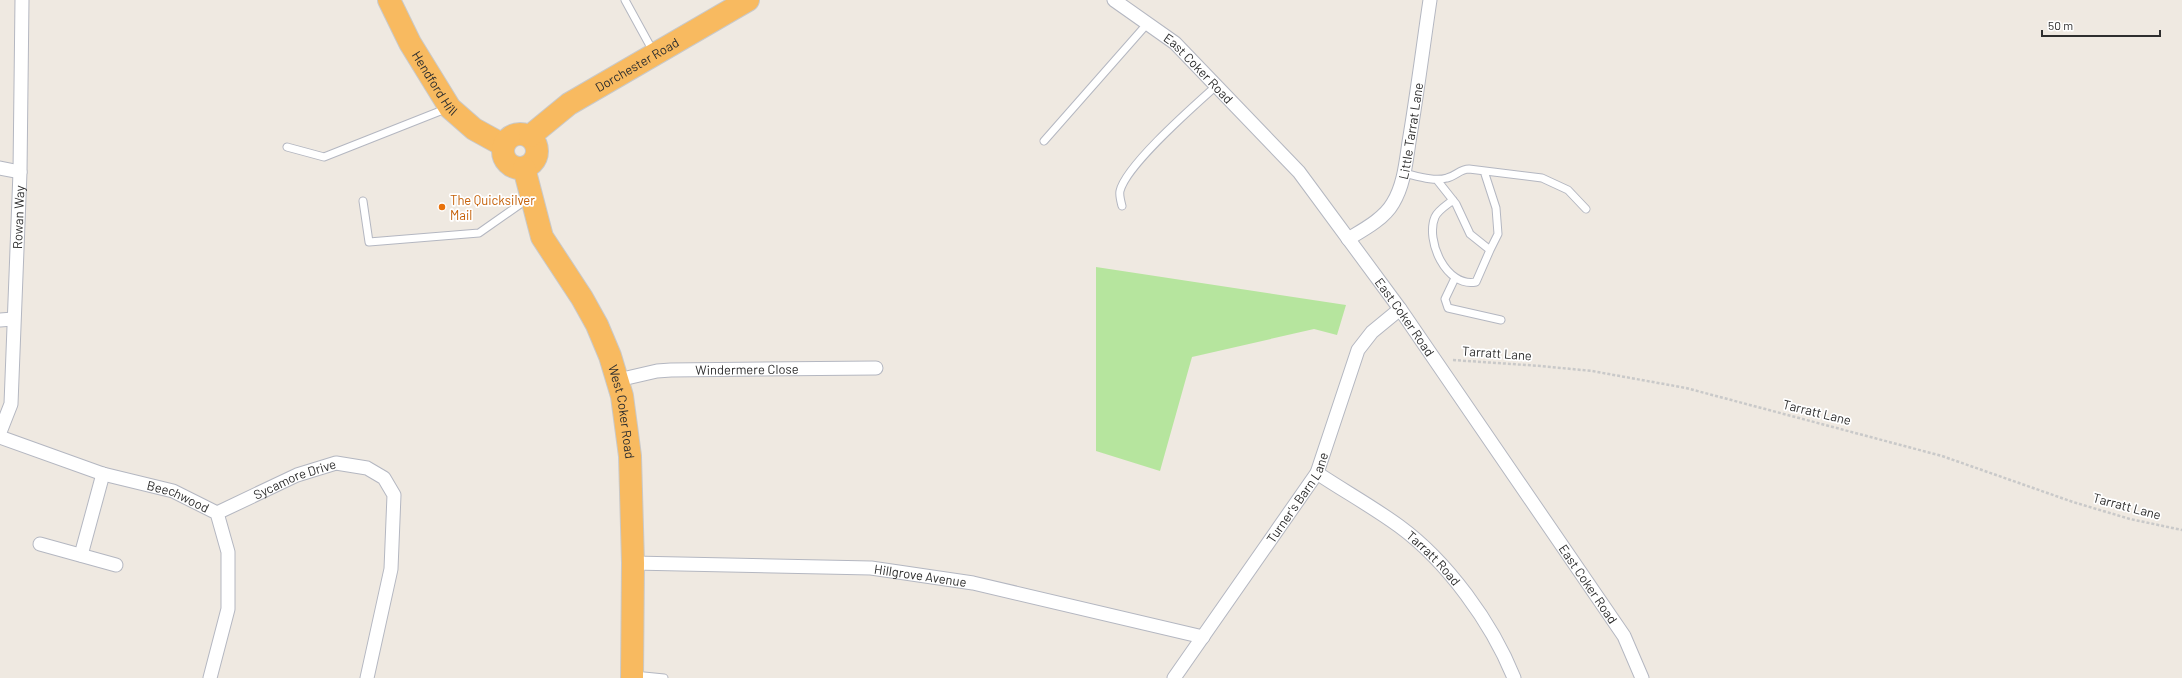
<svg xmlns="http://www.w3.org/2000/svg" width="2182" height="678" font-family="Barlow,sans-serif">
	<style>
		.green { fill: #b6e59e }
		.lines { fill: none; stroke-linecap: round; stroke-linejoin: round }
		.service-casing { stroke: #b4b7c1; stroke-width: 9 }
		.minor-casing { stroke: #b4b7c1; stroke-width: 15 }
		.trunk-casing { stroke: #c9c9c9; stroke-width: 24 }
		.path { stroke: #c9c9c9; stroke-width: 2.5; stroke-dasharray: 3 2; stroke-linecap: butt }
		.service { stroke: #fff; stroke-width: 7 }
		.minor { stroke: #fff; stroke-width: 13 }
		.trunk { stroke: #f8ba60; stroke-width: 22 }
		.food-dot { fill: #e8710a; stroke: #fff; stroke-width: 1.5 }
		.labels { text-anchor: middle; stroke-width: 3.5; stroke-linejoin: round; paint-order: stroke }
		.street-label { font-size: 13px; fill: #2e2e2e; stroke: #fff }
		.food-label { font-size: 13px; fill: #c56008; stroke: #fff; text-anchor: start }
	</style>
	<rect width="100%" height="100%" fill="#efe9e1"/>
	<path class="green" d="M1096,267L1346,305L1337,335L1314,329L1192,357L1160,471L1096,451Z"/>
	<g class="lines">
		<g class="service-casing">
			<path id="service" d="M625,0L654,53
				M1044,141L1147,24
				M287,147L324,157L448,108
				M1404,173C1417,176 1434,182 1447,178C1456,176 1460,169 1469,169L1542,178L1568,190L1586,209
				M1437,180L1456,204L1470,234L1490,250L1498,234L1496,208L1484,171
				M1453,200C1447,205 1438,210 1435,217C1425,240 1446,288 1476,282L1490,250
				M363,201L369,242L479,233L529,198
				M1122,206C1121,202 1119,195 1120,191C1126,165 1195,105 1216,86
				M1455,278L1445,299L1448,308L1501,320
				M634,675L664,678"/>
		</g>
		<g class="minor-casing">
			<g id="minor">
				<path id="s1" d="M1114,0L1175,43L1299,172L1400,309L1624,636L1642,678"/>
				<path d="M0,168L20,172"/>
				<path id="s2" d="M1348,239C1363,230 1384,219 1393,203C1404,185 1406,162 1409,142C1417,95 1423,47 1430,0"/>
				<path d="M0,320L13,319"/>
				<path id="s3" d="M618,380L657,371L671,370L876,368"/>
				<path id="s4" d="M0,432L11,404L20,172L22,0"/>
				<path id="s5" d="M0,437L103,474L173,491L217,513L228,552V609L210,678"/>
				<path id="s6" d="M1317,473C1344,491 1373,507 1399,526C1447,561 1492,623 1514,678"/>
				<path id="s7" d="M217,513L297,475L336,463L367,468L384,478L394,495L391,569L367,678"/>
				<path d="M40,544L116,565"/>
				<path d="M81,555L103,474"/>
				<path id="s8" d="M633,563L871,568L973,583L1203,637"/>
				<path id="s9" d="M1174,678L1317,473L1358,350L1372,332L1400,309"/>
			</g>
		</g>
		<g class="trunk-casing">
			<g id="trunk">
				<path id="s10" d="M389,0L410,43L450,108L474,129L503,145"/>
				<circle cx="520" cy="151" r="17"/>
				<path id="s11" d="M530,136L569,104L748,0"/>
				<path id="s12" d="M524,168L542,237L582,298L597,325L610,356L622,396L630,456L633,563L632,678"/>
			</g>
		</g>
		<path class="path" d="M1453,360L1541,366L1592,371L1686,388L1942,456L2073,502L2130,519L2182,530"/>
		<use href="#service" class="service"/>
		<use href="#minor" class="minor"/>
		<use href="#trunk" class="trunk"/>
	</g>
	<circle class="food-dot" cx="442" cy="207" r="4"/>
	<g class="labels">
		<g class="street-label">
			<text dy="5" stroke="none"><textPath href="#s11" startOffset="129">Dorchester Road</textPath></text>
			<text dy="5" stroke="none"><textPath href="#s1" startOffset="109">East Coker Road</textPath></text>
			<text dy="5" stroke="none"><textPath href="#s10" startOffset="95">Hendford Hill</textPath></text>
			<text dy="5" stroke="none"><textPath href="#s2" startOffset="133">Little Tarrat Lane</textPath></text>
			<text dy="5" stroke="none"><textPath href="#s4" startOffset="217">Rowan Way</textPath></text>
			<text dy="5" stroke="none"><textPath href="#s1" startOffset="433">East Coker Road</textPath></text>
			<text transform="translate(1497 353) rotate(4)" y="5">Tarratt Lane</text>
			<text dy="5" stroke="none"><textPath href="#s3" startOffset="130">Windermere Close</textPath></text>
			<text dy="5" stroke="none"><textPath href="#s12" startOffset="266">West Coker Road</textPath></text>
			<text transform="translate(1817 412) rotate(14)" y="5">Tarratt Lane</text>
			<text dy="5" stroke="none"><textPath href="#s7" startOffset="85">Sycamore Drive</textPath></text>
			<text dy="5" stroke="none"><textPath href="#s9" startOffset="219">Turner's Barn Lane</textPath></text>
			<text dy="5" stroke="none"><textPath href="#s5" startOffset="188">Beechwood</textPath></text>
			<text transform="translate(2127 506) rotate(15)" y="5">Tarratt Lane</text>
			<text dy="5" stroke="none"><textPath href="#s6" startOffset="145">Tarratt Road</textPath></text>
			<text dy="5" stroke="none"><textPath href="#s8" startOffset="288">Hillgrove Avenue</textPath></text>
			<text dy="5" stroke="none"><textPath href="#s1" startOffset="757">East Coker Road</textPath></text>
		</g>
		<g class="food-label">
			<text x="450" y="205">The Quicksilver<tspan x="450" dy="15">Mail</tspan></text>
		</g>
	</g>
	<path d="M2042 30v6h118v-6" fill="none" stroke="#2e2e2e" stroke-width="2"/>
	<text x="2048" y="30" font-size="12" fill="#2e2e2e" stroke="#ffffff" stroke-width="3" paint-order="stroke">50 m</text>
</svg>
